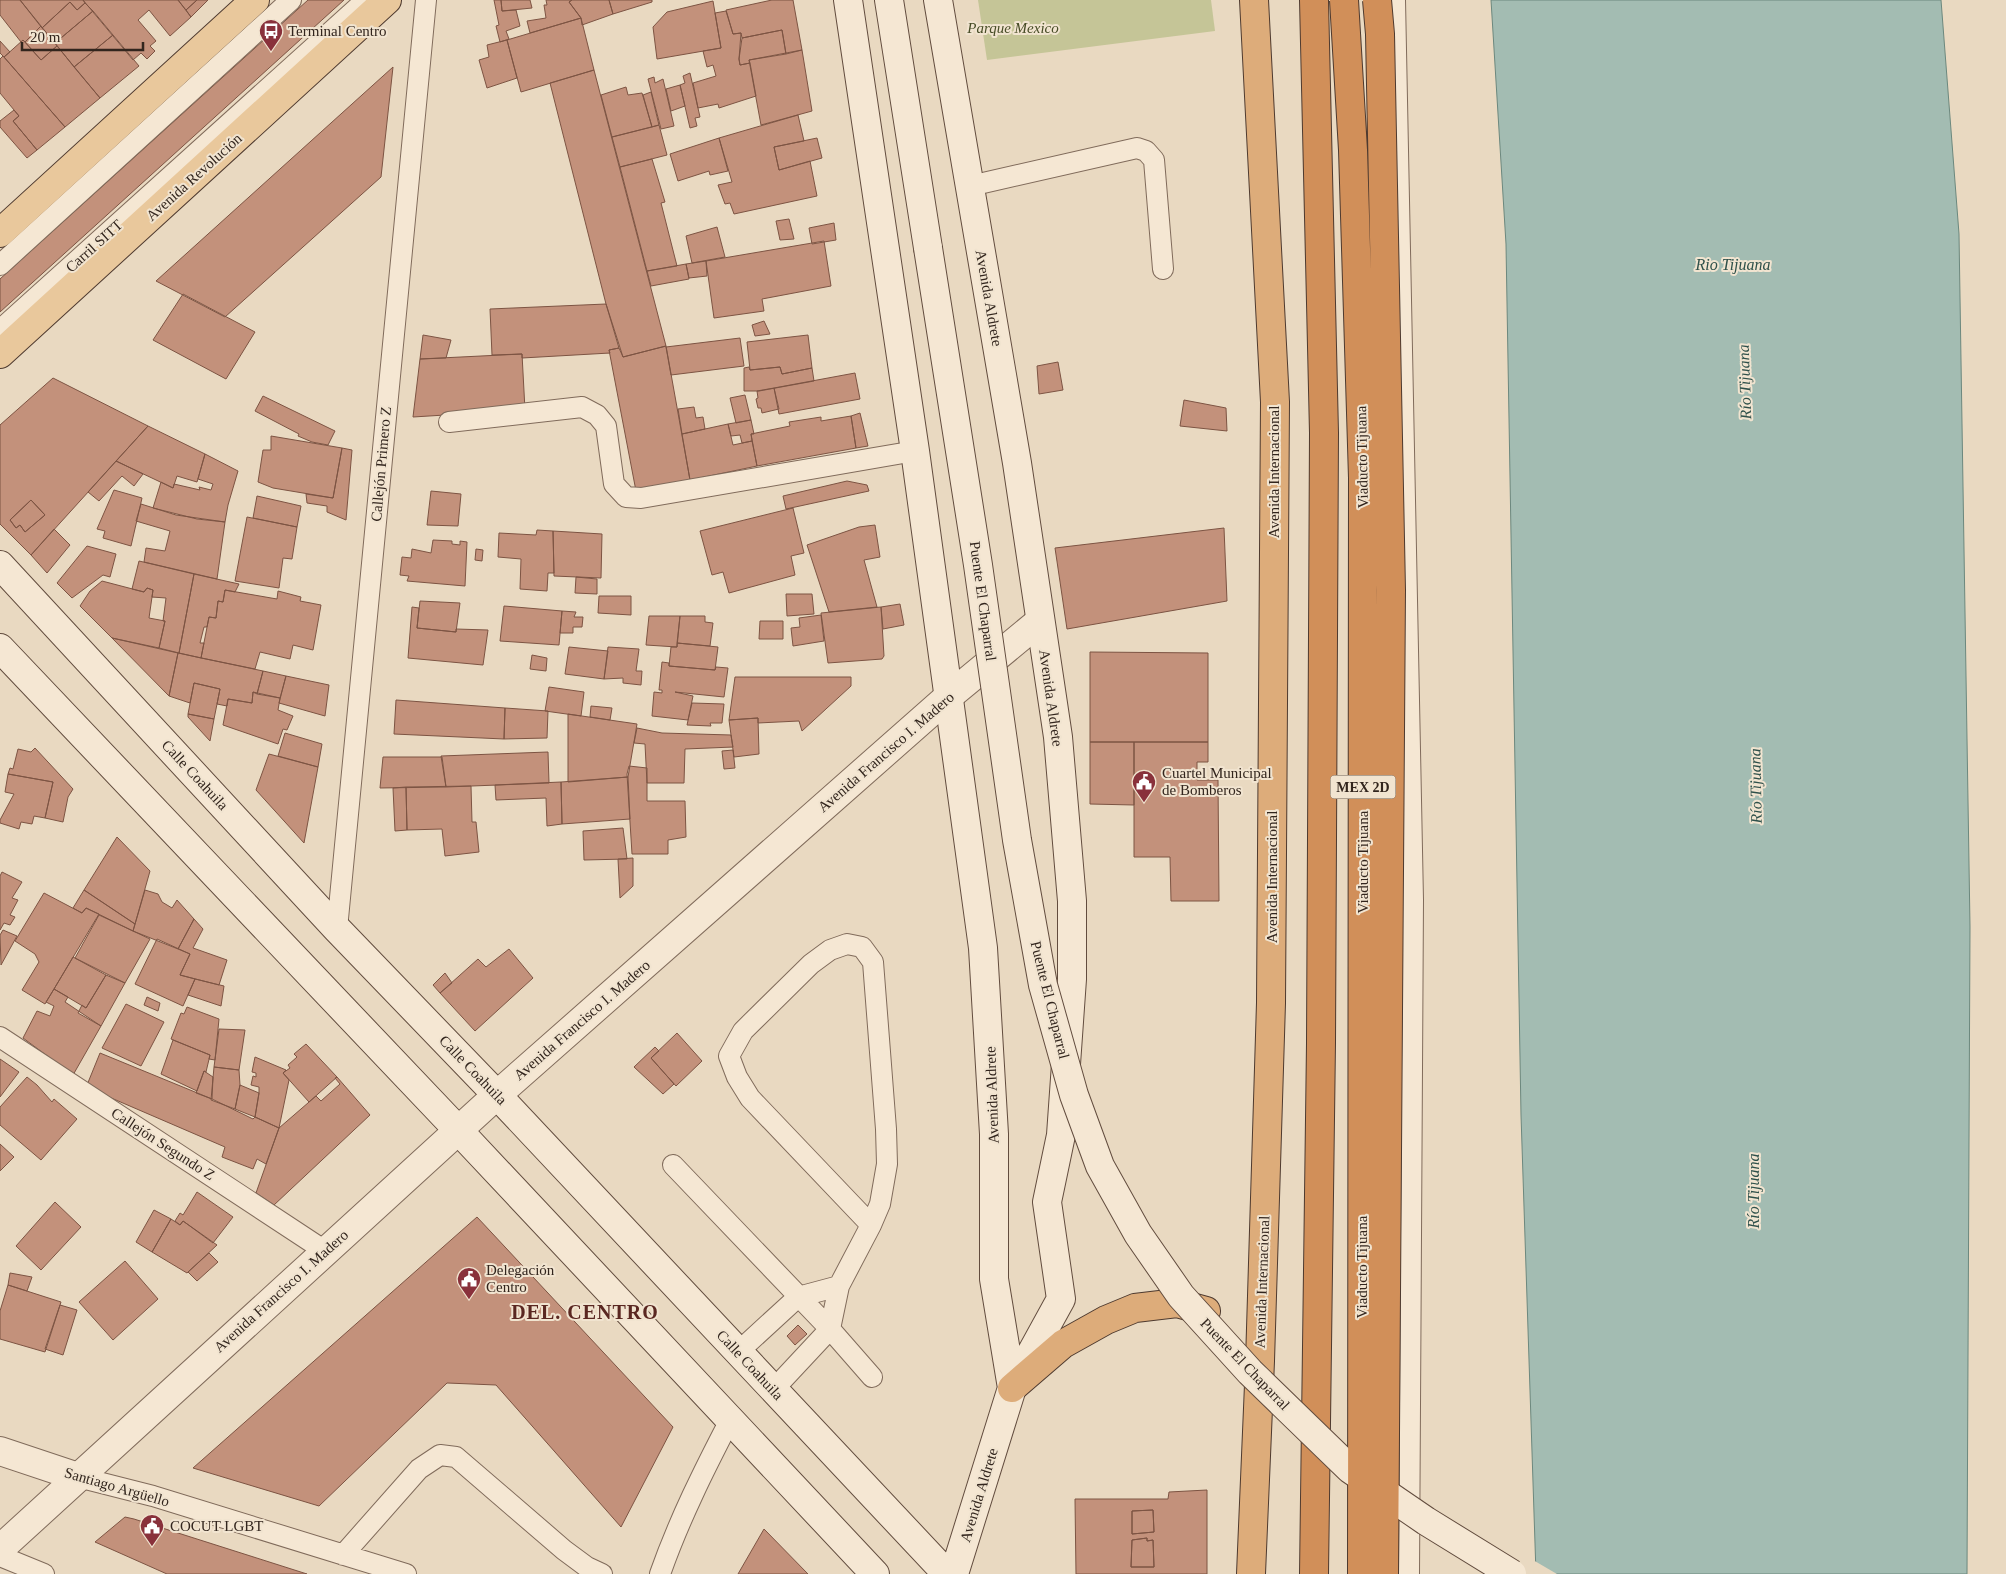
<svg xmlns="http://www.w3.org/2000/svg" width="2006" height="1574" font-family="Georgia,serif">
	<style>
		.green { fill: #c5c597 }
		.water { fill: #a3bcb2; stroke: #6c887e }
		.pier { fill: #e9d9c1 }
		.building { fill: #c3917b; stroke: #7d5443; fill-rule: evenodd }
		.lines { fill: none; stroke-linecap: round; stroke-linejoin: round }
		.service-casing { stroke: #806b5b; stroke-width: 22 }
		.pedestrian-casing { stroke: #806b5b; stroke-width: 30 }
		.tertiary-casing { stroke: #806b5b; stroke-width: 30 }
		.secondary-casing { stroke: #624c3e; stroke-width: 30 }
		.primary-casing { stroke: #4e3a2f; stroke-width: 30 }
		.trunk-casing { stroke: #4e3a2f; stroke-width: 30 }
		.motorway-casing { stroke: #4e3a2f; stroke-width: 30 }
		.service { stroke: #f5e7d3; stroke-width: 20 }
		.pedestrian { stroke: #f5e7d3; stroke-width: 28 }
		.tertiary { stroke: #f5e7d3; stroke-width: 28 }
		.secondary { stroke: #f5e7d3; stroke-width: 28 }
		.primary { stroke: #e9c89c; stroke-width: 28 }
		.trunk { stroke: #ddac7a; stroke-width: 28 }
		.motorway { stroke: #d18f59; stroke-width: 28 }
		.secondary-bridge-casing { stroke: #624c3e; stroke-width: 30; stroke-linecap: butt }
		.motorway-bridge-casing { stroke: #4e3a2f; stroke-width: 30; stroke-linecap: butt }
		.secondary-bridge { stroke: #f5e7d3; stroke-width: 28 }
		.motorway-bridge { stroke: #d18f59; stroke-width: 28 }
		.labels { text-anchor: middle; stroke-width: 4; stroke-linejoin: round; paint-order: stroke }
		.shield { fill: #f1e4d0; stroke: #6b5e53; stroke-width: 1 }
		.shield-label { font-size: 14px; font-weight: bold; fill: #32251d }
		.park-label { font-size: 15px; font-style: italic; fill: #474c26; stroke: #f1e4d0 }
		.poi-label { font-size: 15px; fill: #32251d; stroke: #f1e4d0; text-anchor: start }
		.street-label { font-size: 15px; fill: #32251d; stroke: #f1e4d0 }
		.water-label { font-size: 16px; font-style: italic; fill: #2e504a; stroke: #f1e4d0 }
		.district-label { font-size: 20px; font-weight: bold; letter-spacing: 1px; fill: #5a2721; stroke: #f1e4d0 }
	</style>
	<rect width="100%" height="100%" fill="#e9d9c1"/>
	<path class="green" d="M978,0H1211L1215,31L987,60Z"/>
	<path class="water" d="M1491,0H1941L1959,234L1970,927L1967,1574H1536L1521,1115L1506,244Z"/>
	<path class="pier" d="M1533,1560L1557,1574H1534Z"/>
	<path class="building" d="M0,0H20L41,26L25,42L23,40L21,42L0,15Z
		M20,0H83L85,3L77,10L70,2L42,28Z
		M83,0H178L191,17L170,36L149,10L138,20L156,41L150,46L155,51L147,59L141,53L133,60Z
		M178,0H197L186,10Z
		M197,0H208L191,17L186,10Z
		M308,0H344L0,312V279Z
		M494,0H501L502,11L516,10L520,26L506,31L509,39L500,42L496,26L499,25Z
		M501,0H530L532,8L502,11Z
		M546,0H572L569,2L581,18L530,33L527,21L546,18L544,5H547Z
		M572,0H609L613,14L582,25L581,18L569,2Z
		M609,0H652V2L613,14Z
		M772,0H793L802,50L786,54L782,30L742,38L741,33L733,34L726,10Z
		M713,1L721,48L657,59L653,27L667,12Z
		M70,2L77,10L85,3L93,11L55,43L42,28Z
		M93,11L113,35L74,67L55,43Z
		M726,11L733,34L741,33L739,59L740,65L750,63L756,96L719,108L718,104L698,108L693,83L716,76L713,65L707,67L703,51L721,48L715,13Z
		M581,18L594,70L521,92L507,40Z
		M41,26L57,46L41,60L25,42Z
		M782,30L786,54L749,60L750,63L740,65L739,59L742,38Z
		M113,35L139,66L100,98L74,67Z
		M23,40L41,60L57,46L100,98L65,127L4,57Z
		M507,40L517,78L487,88L479,60L489,57L487,45Z
		M0,41L10,52L4,57L0,53Z
		M802,50L812,111L761,125L749,60Z
		M3,56L65,127L37,150L13,121L19,116L0,93V59Z
		M393,67L381,177L225,317L156,281Z
		M594,70L666,346L623,357L606,304L550,83Z
		M690,73L700,117L695,118L697,126L690,128L680,85L685,83L683,76Z
		M654,77L655,83L663,79L674,126L661,129L648,79Z
		M680,85L685,106L671,111L666,89Z
		M626,87L628,95L642,93L652,127L612,137L601,95Z
		M651,92L659,125L652,127L643,95Z
		M14,110L19,116L13,121L37,150L27,158L0,127V121Z
		M798,115L804,141L774,147L779,170L810,161L817,196L734,214L730,203L725,204L718,185L732,182L719,138Z
		M659,125L667,155L620,167L612,137Z
		M719,138L728,171L710,175L709,171L678,181L670,154Z
		M817,138L822,158L779,170L774,147Z
		M652,159L665,202L661,203L677,266L647,271L620,167Z
		M789,219L794,239L780,240L776,221Z
		M834,223L836,240L812,244L809,228Z
		M717,227L725,257L692,263L686,236Z
		M824,241L831,286L762,299L764,311L714,318L706,261Z
		M706,261L707,276L689,278L686,264Z
		M686,264L689,279L651,286L647,271Z
		M183,294L255,332L226,379L153,340Z
		M606,304L619,348L609,350L610,353L522,358V354L492,355L490,309Z
		M764,321L770,334L755,336L752,325Z
		M423,335L451,340L446,358L420,359Z
		M808,335L812,368L782,374L780,367L750,370L747,342Z
		M740,338L744,366L671,375L666,347Z
		M666,346L690,480L636,491L609,350L619,348L623,357Z
		M522,354L525,410L413,417L420,359Z
		M1058,362L1063,390L1039,394L1037,366Z
		M749,367L750,370L780,367L782,374L812,368L814,381L759,391H744V368Z
		M855,373L860,399L779,414L774,388Z
		M53,378L148,426L31,555L0,524V425ZM31,500L45,515L25,532L20,525L16,528L10,520Z
		M774,388L779,409L762,413L761,408H758L756,399L758,398L757,391Z
		M745,395L751,420L736,423L730,398Z
		M263,396L335,431L328,445L312,442L298,436L299,434L255,411Z
		M1184,400L1226,408L1227,431L1180,426Z
		M694,407L696,418L703,417L705,429L682,434L678,409Z
		M860,413L868,446L856,448L851,416Z
		M851,416L856,448L757,466L751,434L790,426L789,422L821,417V421Z
		M751,420L754,434H751L752,441L742,443L740,435L731,436L728,424Z
		M728,424L733,445L752,441L757,466L690,480L682,434Z
		M148,426L205,454L197,482L177,476L173,488L116,461Z
		M271,436L342,448L333,498L273,488L258,482L263,450H271Z
		M342,448L352,450L346,520L327,512V506L307,503L306,494L333,498Z
		M205,454L238,471L228,505L225,522L197,519L153,508L161,482L173,488L174,484L200,490L199,487L211,490L213,484L198,479Z
		M116,461L143,474L134,486L122,476L99,501L88,492Z
		M847,481L867,485L869,491L786,509L783,496Z
		M114,490L142,498L131,546L103,538L105,531L97,529Z
		M431,491L461,494L458,526L427,525Z
		M257,496L301,506L297,527L253,518Z
		M31,500L45,515L25,532L20,525L16,528L10,520Z
		M141,504L176,515L225,522L217,579L144,562L146,548L165,551L170,531L136,521Z
		M793,508L804,553L791,556L795,575L729,593L723,572L712,575L700,531Z
		M247,517L297,527L292,559L283,558L279,588L235,581Z
		M875,525L880,557L864,560L877,607L829,612L807,545L859,527Z
		M1224,528L1227,601L1067,629L1055,548Z
		M54,529L70,545L47,573L31,555Z
		M537,530L553,531L554,573H548L547,591L520,589L521,559L498,557L499,533L536,535Z
		M553,531L602,534L601,578L554,576Z
		M433,540L452,541V544L460,545V541L467,542L465,586L407,581L409,576L400,575L402,557L411,558L412,549L431,553Z
		M87,546L116,554L110,577L103,575L72,598L57,583Z
		M476,549L483,550L482,561L475,560Z
		M139,561L194,574L179,653L159,648L165,621H163L166,598L152,597L153,590L147,588L144,592L132,589Z
		M194,574L239,584L235,592L225,590L223,602L218,601L216,618L209,617L207,627H204L200,643H204L201,658L179,653Z
		M576,577L597,579V594L575,593Z
		M102,581L144,592L147,588L153,590L149,618L165,621L159,648L112,638L80,606L90,591Z
		M225,590L277,599L278,591L301,597L300,601L321,605L313,650L293,645L290,659L260,652L255,669L201,658L209,617L216,618L218,601L223,602Z
		M786,594H812L814,614L787,616Z
		M599,596H631V615L598,613Z
		M420,601L460,603L456,632L417,628Z
		M900,604L904,625L883,629L881,607Z
		M504,606L562,611L559,645L500,641Z
		M412,607L419,608L417,628L456,632V629L488,630L483,665L408,658Z
		M881,607L884,656L882,659L828,663L821,613Z
		M562,611L576,612L574,617H583L582,627H573V633H560Z
		M821,615L824,641L793,646L791,628L800,627L799,618Z
		M649,616H680L677,647L646,645Z
		M680,616H705V622L713,623L710,646L677,643Z
		M760,621H783V639H759Z
		M112,638L178,653L169,696Z
		M677,643L718,647L715,670L669,666L671,647H677Z
		M569,647L608,651L604,679L565,674Z
		M608,647L639,649L636,671H642L641,685L623,683V678L604,679Z
		M1090,652L1208,653V742H1090Z
		M178,653L263,671L257,694L253,692L252,703L228,699L227,706L217,704L220,689L194,683L190,703L169,696Z
		M532,655L547,658L546,671L530,669Z
		M662,662L669,663V666L715,670L716,667L728,668L724,697L675,692L693,696L688,720L652,716L654,692L662,693V690H659Z
		M263,671L286,676L280,698L257,694Z
		M286,676L329,685L325,716L279,703Z
		M735,677H851V686L802,731L799,721L758,723V718L729,720Z
		M194,683L220,689L214,719L188,714Z
		M549,687L584,692L581,716L545,711Z
		M253,692L280,698L278,710L293,716L287,730L283,729L278,744L223,725L228,699L252,703Z
		M396,700L505,708L504,739L394,734Z
		M692,703L724,704L722,723H710L711,726L687,725Z
		M591,706L612,708L610,720L590,717Z
		M505,708L548,711L547,738L504,739Z
		M188,714L214,719L210,741L188,717Z
		M568,714L637,724L628,777L568,782Z
		M758,718L759,754L734,757L729,720Z
		M637,728L662,733L731,735L733,747L685,749L684,783H647L645,744L634,743Z
		M285,733L322,744L318,767L278,756Z
		M1090,742H1134V805L1090,804Z
		M1134,742H1208V762H1197V780H1218L1219,901H1171L1170,857H1134Z
		M35,748L73,789L68,797L63,822L45,818L53,782L8,774L10,768L13,769L18,749L31,752Z
		M733,750L735,768L724,769L722,751Z
		M548,752L549,783L446,787L441,756Z
		M269,754L318,767L304,843L256,790Z
		M383,757H442L446,787L380,788Z
		M629,766L647,768V801H685L686,837L668,840V854H632L627,774Z
		M8,774L53,782L45,818L34,816L32,824L21,822L19,829L0,823V820L14,794L5,792Z
		M628,777L630,819L562,824L561,782Z
		M561,782L562,824L547,826L546,798L496,800L495,785Z
		M471,786L472,822H476L479,852L445,856L442,829L407,830L406,787Z
		M406,787L407,830L395,831L393,788Z
		M623,828L627,859L584,860L583,831Z
		M117,837L150,871L135,924L84,890Z
		M633,858V886L620,898L618,859Z
		M2,872L22,882L12,898L18,900L10,915L15,917L10,925L4,923L0,930V876Z
		M84,890L135,924L133,931L86,908L82,913L73,908Z
		M145,890L158,894L162,902L172,908L177,900L194,919L178,949L133,931Z
		M44,893L82,913L86,908L99,914L45,1004L22,990L39,962L35,954L15,941Z
		M99,915L150,939L125,983L75,958Z
		M194,919L203,929L193,948L227,960L219,985L180,975L190,954L178,949Z
		M3,930L17,936L1,965L0,935Z
		M157,939L190,954L180,975L195,979L183,1006L135,984Z
		M509,949L533,978L475,1031L440,993L478,959L486,967Z
		M73,957L106,975L86,1008L54,989Z
		M445,973L452,983L440,993L433,985Z
		M106,975L125,983L101,1026L78,1013L82,1005L86,1008Z
		M195,979L224,986L221,1006L188,995Z
		M54,989L68,997L65,1002L101,1026L73,1075L23,1038L37,1011L50,1016L54,1006L46,1002Z
		M147,997L160,1003L158,1011L144,1005Z
		M126,1004L164,1022L141,1066L102,1048Z
		M187,1007L219,1019L215,1060L209,1059L210,1055L171,1039L181,1013L184,1014Z
		M219,1029L245,1030L239,1070L214,1067Z
		M677,1033L702,1061L676,1086L651,1058Z
		M173,1040L210,1055L206,1072L204,1071L197,1091L161,1074Z
		M306,1044L337,1077L309,1102L283,1073L290,1068L288,1065L297,1057L294,1054Z
		M655,1047L659,1051L651,1058L674,1084L663,1094L634,1067Z
		M100,1053L212,1099L253,1119L255,1117L279,1128L266,1164L257,1159L253,1169L222,1157L225,1147L95,1091L87,1085Z
		M255,1057L286,1070L283,1073L289,1080L279,1128L255,1117L259,1093V1087L251,1085L253,1076L256,1077V1073L252,1072Z
		M0,1059L19,1072L0,1097Z
		M214,1067L239,1070L240,1085L235,1109L211,1100Z
		M204,1071L213,1077L212,1099L196,1093Z
		M27,1077L37,1085L52,1102L54,1099L77,1119L41,1160L0,1125V1107Z
		M337,1077L370,1115L274,1205L256,1193L279,1128L316,1096L321,1101L340,1084L335,1078Z
		M240,1085L259,1093L255,1117L235,1109Z
		M0,1144L14,1157L0,1171Z
		M197,1192L233,1217L213,1243L183,1221L180,1225L175,1221L180,1213L183,1215Z
		M55,1202L81,1227L41,1270L16,1246Z
		M154,1210L171,1219L152,1252L136,1242Z
		M477,1217L673,1427L621,1527L496,1385L447,1383L319,1506L193,1468Z
		M171,1219L180,1225L183,1221L217,1245L187,1273L152,1252Z
		M209,1253L218,1262L197,1281L188,1272Z
		M125,1261L158,1299L113,1340L79,1302Z
		M10,1273L32,1277L27,1291L8,1285Z
		M8,1285L61,1302L45,1352L0,1339V1311Z
		M60,1305L77,1310L63,1355L45,1349Z
		M798,1325L807,1334L795,1345L787,1336Z
		M1207,1490V1574H1076L1075,1499H1168L1169,1492ZM1153,1510L1154,1532L1132,1534V1511ZM1147,1538V1541L1153,1540L1154,1567H1131L1132,1540Z
		M1153,1510L1154,1532L1132,1534V1511Z
		M125,1517L134,1519L307,1574H167L95,1542Z
		M764,1529L808,1574H738Z
		M1147,1538V1541L1153,1540L1154,1567H1131L1132,1540Z"/>
	<g class="lines">
		<g class="service-casing">
			<path id="service" d="M1395,0L1413,900L1409,1574
				M970,186L1137,148L1146,151L1154,160L1163,269
				M0,265L291,0
				M0,330L366,0
				M449,422L582,407L597,415L606,426L614,484L626,497L641,498L915,451
				M337,929L426,0
				M0,1037L325,1251
				M673,1165L830,1329L872,1377
				M738,1352L798,1297L839,1286
				M774,1389L830,1329L839,1286L871,1225L880,1204L887,1164L886,1129L873,962L862,947L847,944L830,950L811,964L743,1031L729,1056L737,1077L750,1098L871,1225
				M78,1477L153,1496L406,1574
				M343,1555L419,1469L440,1455L456,1457L564,1550L587,1567L602,1574
				M0,1556L44,1574
				M660,1574C679,1520 704,1470 730,1420"/>
		</g>
		<g class="pedestrian-casing">
			<path id="pedestrian" d="M0,1451L78,1477"/>
		</g>
		<g class="tertiary-casing">
			<path id="tertiary" d="M0,1549L497,1095L948,697L1040,621"/>
		</g>
		<g class="secondary-casing">
			<path id="secondary" d="M848,0L915,451L983,948L994,1134V1279L1012,1388
				M889,0L928,248
				M938,0L1017,463L1058,737L1072,901V979L1061,1135L1047,1202L1061,1299L1012,1388L954,1574
				M0,565L337,929L497,1095L947,1574
				M0,648L458,1130L875,1574"/>
		</g>
		<g class="primary-casing">
			<path id="primary" d="M0,233L255,0
				M0,354L387,0"/>
		</g>
		<g class="trunk-casing">
			<path id="trunk" d="M1012,1388L1063,1344L1106,1320L1135,1308L1177,1303L1206,1311
				M1251,1574L1260,1361L1271,1003L1275,402L1254,0"/>
		</g>
		<g class="motorway-casing">
			<path id="motorway" d="M1314,0L1324,433L1321,1043L1314,1574"/>
		</g>
		<use href="#service" class="service"/>
		<use href="#pedestrian" class="pedestrian"/>
		<use href="#tertiary" class="tertiary"/>
		<use href="#secondary" class="secondary"/>
		<use href="#primary" class="primary"/>
		<use href="#trunk" class="trunk"/>
		<use href="#motorway" class="motorway"/>
		<g class="secondary-bridge-casing">
			<path id="secondary-bridge" d="M928,248L978,565L1017,840L1043,985L1074,1095L1100,1166L1138,1234L1181,1296L1250,1372L1350,1469L1426,1521L1512,1574"/>
		</g>
		<g class="motorway-bridge-casing">
			<path id="motorway-bridge" d="M1344,0L1353,150L1363,478L1362,1574
				M1377,0L1380,34L1391,590L1384,1574"/>
		</g>
		<use href="#secondary-bridge" class="secondary-bridge"/>
		<use href="#motorway-bridge" class="motorway-bridge"/>
	</g>
	<defs>
		<g id="bus-pin" transform="scale(1.25)"><path d="M0 17L-7.5 6A9.5 9.5 0 1 1 7.5 6Z" fill="#89313b" stroke="#f1e4d0"/><path d="M-5-6H5V4H4V6H2V4H-2V6H-4V4H-5ZM-3.5-4V0h7V-4ZM-3.5 1.2v1.5H-2V1.2ZM2 1.2v1.5H3.5V1.2Z" fill="#fff"/></g>
		<g id="civic-pin" transform="scale(1.25)"><path d="M0 17L-7.5 6A9.5 9.5 0 1 1 7.5 6Z" fill="#89313b" stroke="#f1e4d0"/><path d="M-.6-6.5H3V-4.5H.6V-3L4-1V1h2V6H-6V1h2V-1L-.6-3ZM-1.2 2.5V6h2.4V2.5Z" fill="#fff"/></g>
	</defs>
	<g fill-rule="evenodd">
		<use href="#bus-pin" x="271" y="31"/>
		<use href="#civic-pin" x="1144" y="782"/>
		<use href="#civic-pin" x="469" y="1279"/>
		<use href="#civic-pin" x="152" y="1526"/>
	</g>
	<g class="labels">
		<rect class="shield" x="1330.5" y="775.5" width="65" height="23" rx="4"/>
		<g class="shield-label">
			<text x="1363" y="792">MEX 2D</text>
		</g>
		<g class="park-label">
			<text x="1013" y="33">Parque Mexico</text>
		</g>
		<g class="poi-label">
			<text x="288" y="36">Terminal Centro</text>
			<text x="1162" y="778">Cuartel Municipal<tspan x="1162" dy="17">de Bomberos</tspan></text>
			<text x="486" y="1275">Delegación<tspan x="486" dy="17">Centro</tspan></text>
			<text x="170" y="1531">COCUT LGBT</text>
		</g>
		<g class="street-label">
			<text transform="translate(194 177) rotate(-42)" y="5">Avenida Revolución</text>
			<text transform="translate(94 246) rotate(-42)" y="5">Carril SITT</text>
			<text transform="translate(989 298) rotate(80)" y="5">Avenida Aldrete</text>
			<text transform="translate(1362 457) rotate(-91)" y="5">Viaducto Tijuana</text>
			<text transform="translate(381 464) rotate(-85)" y="5">Callejón Primero Z</text>
			<text transform="translate(1274 472) rotate(-90)" y="5">Avenida Internacional</text>
			<text transform="translate(983 601) rotate(82)" y="5">Puente El Chaparral</text>
			<text transform="translate(1051 698) rotate(82)" y="5">Avenida Aldrete</text>
			<text transform="translate(886 752) rotate(-41)" y="5">Avenida Francisco I. Madero</text>
			<text transform="translate(195 775) rotate(47)" y="5">Calle Coahuila</text>
			<text transform="translate(1363 862) rotate(-90)" y="5">Viaducto Tijuana</text>
			<text transform="translate(1272 877) rotate(-90)" y="5">Avenida Internacional</text>
			<text transform="translate(1050 1000) rotate(76)" y="5">Puente El Chaparral</text>
			<text transform="translate(582 1020) rotate(-41)" y="5">Avenida Francisco I. Madero</text>
			<text transform="translate(473 1070) rotate(46)" y="5">Calle Coahuila</text>
			<text transform="translate(992 1095) rotate(-92)" y="5">Avenida Aldrete</text>
			<text transform="translate(163 1144) rotate(33)" y="5">Callejón Segundo Z</text>
			<text transform="translate(1362 1267) rotate(-90)" y="5">Viaducto Tijuana</text>
			<text transform="translate(1262 1282) rotate(-88)" y="5">Avenida Internacional</text>
			<text transform="translate(281 1291) rotate(-42)" y="5">Avenida Francisco I. Madero</text>
			<text transform="translate(1245 1364) rotate(46)" y="5">Puente El Chaparral</text>
			<text transform="translate(750 1365) rotate(47)" y="5">Calle Coahuila</text>
			<text transform="translate(117 1487) rotate(16)" y="5">Santiago Argüello</text>
			<text transform="translate(979 1495) rotate(-73)" y="5">Avenida Aldrete</text>
		</g>
		<g class="water-label">
			<text x="1733" y="270">Rio Tijuana</text>
			<text transform="translate(1744 382) rotate(-92)" y="6">Río Tijuana</text>
			<text transform="translate(1755 786) rotate(-91)" y="6">Río Tijuana</text>
			<text transform="translate(1753 1191) rotate(-90)" y="6">Río Tijuana</text>
		</g>
		<g class="district-label">
			<text x="585" y="1319">DEL. CENTRO</text>
		</g>
	</g>
	<path d="M22 42v8h121v-8" fill="none" stroke="#32251d" stroke-width="2.5"/>
	<text x="30" y="42" font-size="15" fill="#32251d" stroke="#f1e4d0" stroke-width="4" paint-order="stroke">20 m</text>
</svg>
